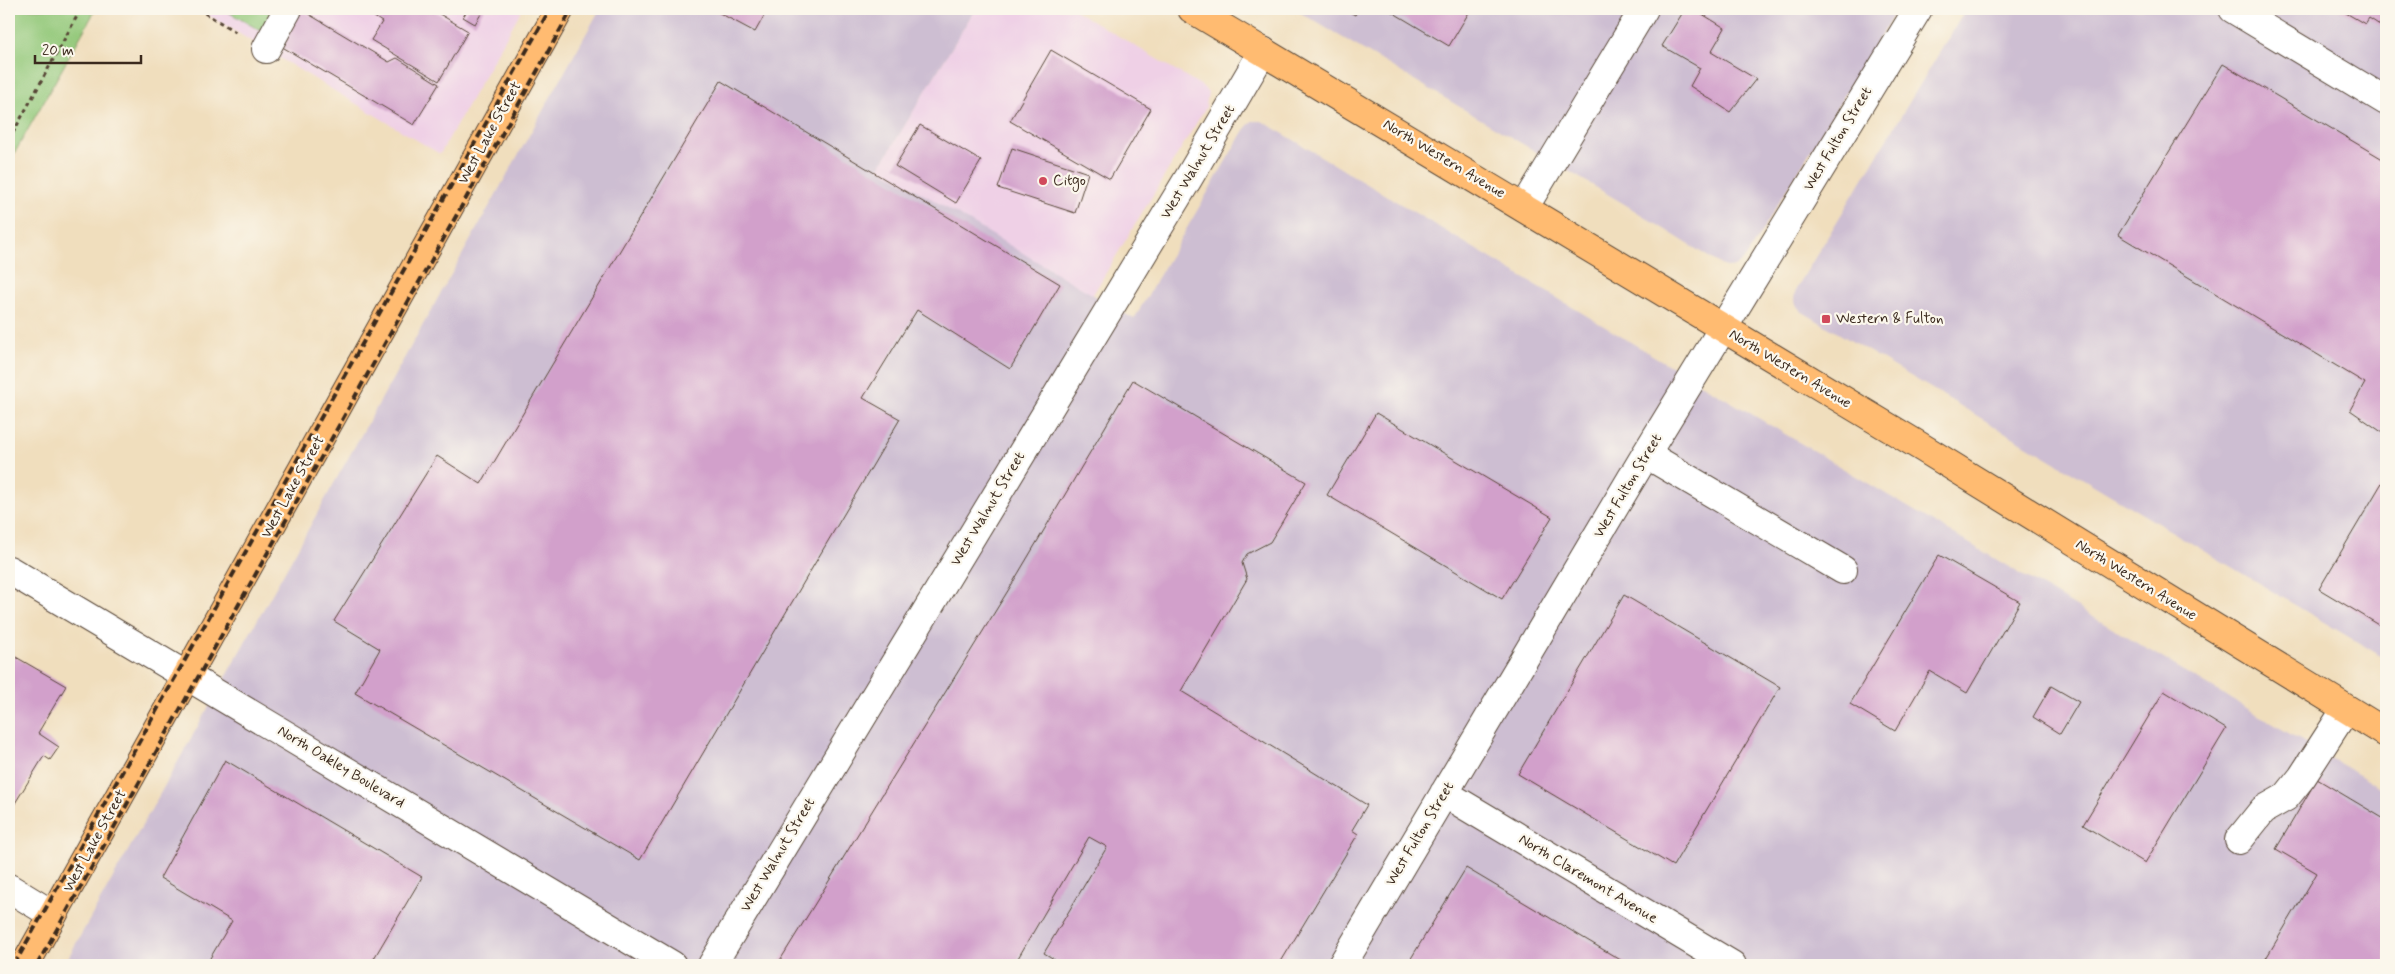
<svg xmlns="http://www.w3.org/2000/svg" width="2395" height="974" viewBox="0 0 2395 974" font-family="Mynerve,sans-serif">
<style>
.built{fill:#efd0e6}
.industrial{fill:#cdbed2}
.green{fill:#94c97b;stroke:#687a4c}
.building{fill:#d2a0cb}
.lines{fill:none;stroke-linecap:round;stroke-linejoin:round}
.minor-casing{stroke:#564536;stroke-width:30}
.major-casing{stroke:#564536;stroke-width:30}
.path{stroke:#564536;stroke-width:3;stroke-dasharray:4 4;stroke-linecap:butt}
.minor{stroke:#fff;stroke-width:28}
.major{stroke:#ffbb71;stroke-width:28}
.rail{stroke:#3b2a1e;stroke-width:4;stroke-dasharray:8 4;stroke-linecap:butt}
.poi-dot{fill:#d1495b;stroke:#fbf7ec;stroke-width:2}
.labels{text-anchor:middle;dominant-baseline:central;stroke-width:4.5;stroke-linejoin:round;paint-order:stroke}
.street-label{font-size:15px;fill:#3b2a1e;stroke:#fbf7ec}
.poi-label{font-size:15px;fill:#3b2a1e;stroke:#fbf7ec;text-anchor:start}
</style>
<rect width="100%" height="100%" fill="#fbf7ec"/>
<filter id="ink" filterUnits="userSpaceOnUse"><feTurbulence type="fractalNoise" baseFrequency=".02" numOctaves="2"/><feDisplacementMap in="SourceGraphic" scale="10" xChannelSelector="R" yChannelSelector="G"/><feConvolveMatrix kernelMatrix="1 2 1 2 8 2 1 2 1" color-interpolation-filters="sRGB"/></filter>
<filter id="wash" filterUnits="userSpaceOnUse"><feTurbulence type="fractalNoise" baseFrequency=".0096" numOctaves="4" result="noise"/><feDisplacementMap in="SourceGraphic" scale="20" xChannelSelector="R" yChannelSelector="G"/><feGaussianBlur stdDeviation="1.12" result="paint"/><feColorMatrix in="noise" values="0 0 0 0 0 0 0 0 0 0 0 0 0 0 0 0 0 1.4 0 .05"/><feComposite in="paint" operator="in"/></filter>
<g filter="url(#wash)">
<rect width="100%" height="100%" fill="#f0debd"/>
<path class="built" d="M 198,9 L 522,9 L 440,154 Z
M 975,9 L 1073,9 L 1202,86 L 1208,92 L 1206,107 L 1092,296 L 879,168 Z"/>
<path class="industrial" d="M 600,9 L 975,9 L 879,168 L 1134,319 L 1244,130 L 1252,121 L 1262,121 L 1642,349 L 2386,791 L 2386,965 L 64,965 Z
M 1294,9 L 1897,9 L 1746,257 L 1736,266 L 1731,268 L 1723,266 L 1626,205 Z
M 1966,9 L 2386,9 L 2386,659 L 1801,311 L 1797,306 L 1794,299 L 1796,289 Z"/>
<path class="green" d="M 9,9 L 96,9 L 9,163 Z
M 223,9 L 274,9 L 261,31 Z"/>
<g id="blocks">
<path class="building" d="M 300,9 L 389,62 L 397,58 L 439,84 L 414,125 L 279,45 Z
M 366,9 L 431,9 L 468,31 L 439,81 L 371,40 L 382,22 L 365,11 Z
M 468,9 L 484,9 L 475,24 L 463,17 Z
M 712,9 L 768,9 L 755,32 Z
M 1344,9 L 1359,9 L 1355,15 Z
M 1387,9 L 1471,9 L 1449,46 Z
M 1685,9 L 1694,9 L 1725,28 L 1711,52 L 1756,79 L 1730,112 L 1690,86 L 1700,68 L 1662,46 Z
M 2339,9 L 2386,9 L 2386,29 L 2369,18 L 2365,24 Z
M 1051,50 L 1151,109 L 1110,179 L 1010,121 Z
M 2223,64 L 2386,161 L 2386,435 L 2350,410 L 2365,383 L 2118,235 Z
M 721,81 L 1060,284 L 1010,369 L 917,310 L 863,398 L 900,419 L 640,860 L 355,693 L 380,649 L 334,621 L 437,456 L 481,484 Z
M 920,125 L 981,161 L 956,203 L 895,166 Z
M 1012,148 L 1088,173 L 1075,213 L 998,188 Z
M 1133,380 L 1306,482 L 1270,542 L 1247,554 L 1242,563 L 1247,579 L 1181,691 L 1367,805 L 1352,830 L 1358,834 L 1279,965 L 1064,965 L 1044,953 L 1107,847 L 1089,837 L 1014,965 L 785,965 L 779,962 L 1009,589 Z
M 1376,413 L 1552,517 L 1502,599 L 1327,495 Z
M 2386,476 L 2386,629 L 2319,589 Z
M 1939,555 L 2020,602 L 1967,693 L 1930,671 L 1895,731 L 1850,704 Z
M 1624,595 L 1780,687 L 1673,866 L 1518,774 Z
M 9,653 L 66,686 L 38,733 L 59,747 L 50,760 L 44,756 L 9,813 Z
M 2051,686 L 2079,702 L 2060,734 L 2033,717 Z
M 2164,691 L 2226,729 L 2145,863 L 2083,825 Z
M 225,760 L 422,877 L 370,965 L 206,965 L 232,921 L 160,878 Z
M 2317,779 L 2386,820 L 2386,965 L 2262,965 L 2317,873 L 2276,849 Z
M 1466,868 L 1629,965 L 1407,965 Z"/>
</g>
</g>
<g filter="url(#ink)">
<use href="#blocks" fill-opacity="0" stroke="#564536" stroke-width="1"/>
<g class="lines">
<defs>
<path id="minor" d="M 2233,9 L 2386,101
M 266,49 L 288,9
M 1524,208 L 1644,9
M 1646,454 L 1843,570
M 9,570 L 672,965
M 1444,793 L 1732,965
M 2239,840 L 2263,810 L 2286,797 L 2302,777 L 2346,709
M 9,888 L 53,915
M 712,965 L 1188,179 L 1263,51
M 1342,965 L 1646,454 L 1918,9"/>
<path id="major" d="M 1192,9 L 1918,445 L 2386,733
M 25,965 L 560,9"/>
</defs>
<use href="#minor" class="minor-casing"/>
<use href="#major" class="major-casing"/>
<path class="path" d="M 198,9 L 239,34
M 9,140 L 81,9"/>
<use href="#minor" class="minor"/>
<use href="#major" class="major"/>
<path class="rail" d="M 14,965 L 550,9
M 37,965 L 572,9"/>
</g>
</g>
<g class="poi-dot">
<circle cx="1043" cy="181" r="5"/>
<rect x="1821" y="314" width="10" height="10" rx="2.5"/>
</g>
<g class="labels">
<g class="street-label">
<text transform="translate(490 133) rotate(-61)">West Lake Street</text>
<text transform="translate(1838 139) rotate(-59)">West Fulton Street</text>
<text transform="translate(1444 159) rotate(31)">North Western Avenue</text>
<text transform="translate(1198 162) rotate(-59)">West Walnut Street</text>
<text transform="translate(1790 369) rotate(31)">North Western Avenue</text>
<text transform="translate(1628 486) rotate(-59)">West Fulton Street</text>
<text transform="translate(293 487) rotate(-61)">West Lake Street</text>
<text transform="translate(988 509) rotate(-59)">West Walnut Street</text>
<text transform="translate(2136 580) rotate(32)">North Western Avenue</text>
<text transform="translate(341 767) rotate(31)">North Oakley Boulevard</text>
<text transform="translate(1420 834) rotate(-59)">West Fulton Street</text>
<text transform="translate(95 841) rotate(-61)">West Lake Street</text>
<text transform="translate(778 855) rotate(-59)">West Walnut Street</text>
<text transform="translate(1588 879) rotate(31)">North Claremont Avenue</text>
</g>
<g class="poi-label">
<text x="1053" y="181">Citgo</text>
<text x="1836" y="319">Western &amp; Fulton</text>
</g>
</g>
<rect width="2395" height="974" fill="none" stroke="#fbf7ec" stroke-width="30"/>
<path d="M35 55v8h106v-8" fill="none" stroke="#3b2a1e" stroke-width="2.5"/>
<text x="42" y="55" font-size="15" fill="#3b2a1e" stroke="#fbf7ec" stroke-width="4" paint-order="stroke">20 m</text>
</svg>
